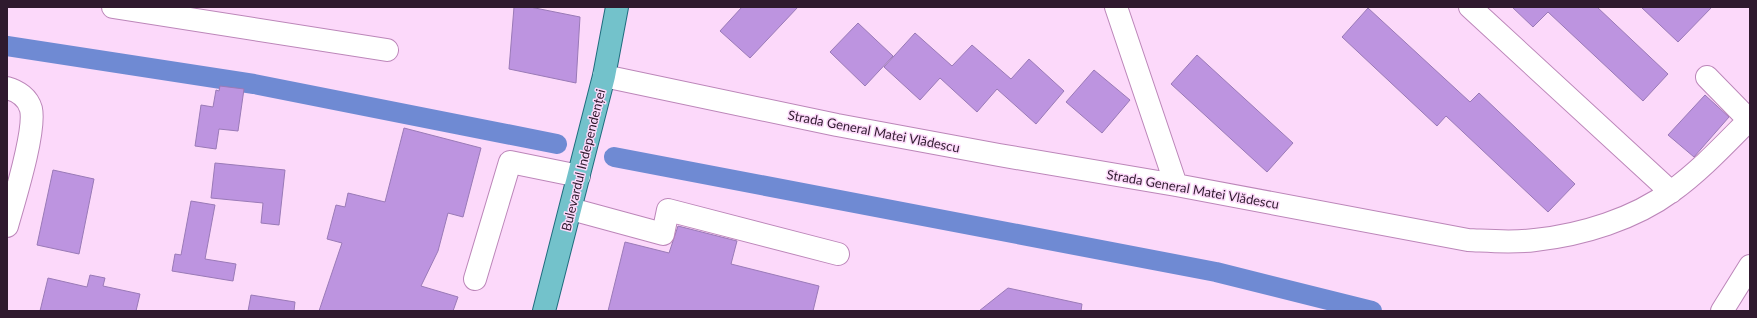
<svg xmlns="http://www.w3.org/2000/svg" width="1757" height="318" viewBox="0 0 1757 318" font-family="Lato,sans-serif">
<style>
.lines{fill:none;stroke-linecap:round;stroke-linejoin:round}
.canal{stroke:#6f8ad3;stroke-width:20}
.building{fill:#bd94e0;stroke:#9a7ab7}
.minor-casing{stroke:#bc86b9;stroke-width:24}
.major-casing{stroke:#1f6d7e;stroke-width:24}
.minor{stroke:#fff;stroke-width:22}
.major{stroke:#73c2cb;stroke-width:22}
.labels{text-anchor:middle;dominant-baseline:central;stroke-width:3;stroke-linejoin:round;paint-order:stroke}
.street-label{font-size:13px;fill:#2f1a2e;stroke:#fcd9fa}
</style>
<rect width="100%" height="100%" fill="#fcd9fa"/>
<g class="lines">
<path class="canal" d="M 7,46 L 254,84 L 557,144
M 614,157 L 1216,272 L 1372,311"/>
</g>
<path class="building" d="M 514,7 L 530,7 L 580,17 L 576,83 L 509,69 Z
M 742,7 L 798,7 L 750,58 L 720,31 Z
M 1512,7 L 1597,7 L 1668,74 L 1643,101 L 1548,12 L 1533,27 Z
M 1641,7 L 1712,7 L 1678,42 Z
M 1368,8 L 1470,102 L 1479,93 L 1575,184 L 1548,212 L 1446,116 L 1437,126 L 1342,37 Z
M 858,23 L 893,56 L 865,86 L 830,52 Z
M 915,33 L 952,66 L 972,45 L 1011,79 L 1029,59 L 1064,91 L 1036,124 L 997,89 L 977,112 L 940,78 L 920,100 L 884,67 Z
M 1197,55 L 1293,143 L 1267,172 L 1171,84 Z
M 1094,70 L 1130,100 L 1102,133 L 1066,102 Z
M 220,86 L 244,89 L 238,131 L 219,129 L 216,149 L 195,146 L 201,105 L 213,107 L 216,90 L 219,91 Z
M 1705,95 L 1729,117 L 1694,157 L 1668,135 Z
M 404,128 L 481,148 L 463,217 L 448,213 L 438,251 L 421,286 L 458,297 L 453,311 L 319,311 L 342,243 L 327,239 L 336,205 L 345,207 L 348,193 L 385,202 Z
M 215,163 L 285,170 L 279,225 L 261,223 L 263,203 L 211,198 Z
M 53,170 L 94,179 L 79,254 L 37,245 Z
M 191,201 L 215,205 L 205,259 L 236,264 L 233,281 L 172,271 L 175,254 L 181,255 Z
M 678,226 L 737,241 L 731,264 L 819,286 L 813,311 L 608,311 L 625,242 L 669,253 Z
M 90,275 L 105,278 L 103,286 L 140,294 L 136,311 L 40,311 L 48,278 L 87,287 Z
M 1008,288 L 1082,304 L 1081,311 L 979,311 Z
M 251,295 L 295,302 L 294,311 L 248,311 Z"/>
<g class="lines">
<defs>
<path id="minor" d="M 113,7 L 387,50
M 1116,7 L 1176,185
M 1470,7 L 1671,192
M 604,76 L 837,125 L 999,155 L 1176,185 L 1468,240 C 1491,241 1513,243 1535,240 C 1582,235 1634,219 1672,191 C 1700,171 1725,144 1750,119
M 1707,77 L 1749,120
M 7,88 C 18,91 28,98 31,109 C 36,131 14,201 7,226
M 571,209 L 663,234 L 668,210 L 838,254
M 475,279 L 510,162 L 579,176
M 1722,311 L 1750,266"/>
<path id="major" d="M 544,311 L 604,76 L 617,7"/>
</defs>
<use href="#minor" class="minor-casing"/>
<use href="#major" class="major-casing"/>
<use href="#minor" class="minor"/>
<use href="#major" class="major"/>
</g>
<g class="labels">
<g class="street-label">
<text transform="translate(874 131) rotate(11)">Strada General Matei Vlădescu</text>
<text transform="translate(583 160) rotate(-76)">Bulevardul Independenței</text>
<text transform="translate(1193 189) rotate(10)">Strada General Matei Vlădescu</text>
</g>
</g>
<rect width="1757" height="318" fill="none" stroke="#2f1a2e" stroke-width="16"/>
</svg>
